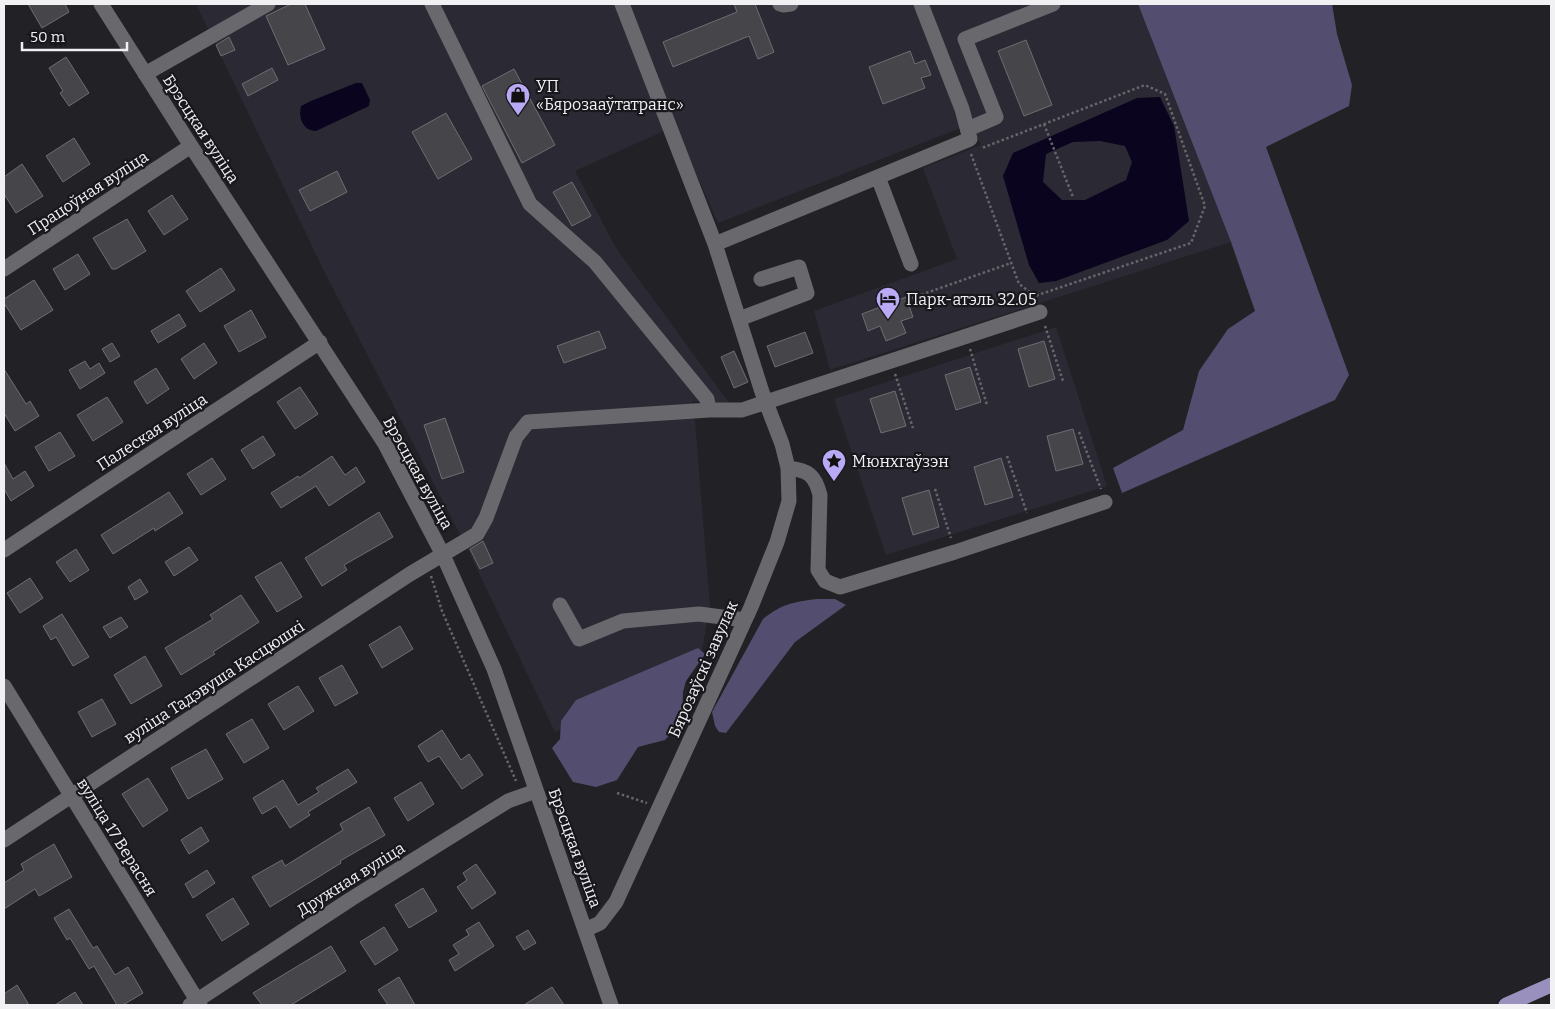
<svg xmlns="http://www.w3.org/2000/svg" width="1555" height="1009" viewBox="0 0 1555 1009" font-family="Bitter,serif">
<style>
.built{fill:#2b2933}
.forest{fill:#534d6f}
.water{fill:#0b041e;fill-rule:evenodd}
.building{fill:#46464a;stroke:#6e6d72}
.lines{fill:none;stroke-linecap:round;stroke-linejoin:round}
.path{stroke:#67666a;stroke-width:2.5;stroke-dasharray:2.5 2.5;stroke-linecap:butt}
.minor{stroke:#69686d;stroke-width:15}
.major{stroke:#9990bd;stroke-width:15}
.labels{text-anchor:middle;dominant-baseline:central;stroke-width:4.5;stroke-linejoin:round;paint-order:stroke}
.poi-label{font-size:16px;fill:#f1f0f3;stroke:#18181c;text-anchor:start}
.street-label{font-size:16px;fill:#f1f0f3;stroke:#18181c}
</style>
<rect width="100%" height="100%" fill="#222125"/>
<path class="built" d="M 196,4 L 1138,4 L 1231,242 L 830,370 L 814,311 L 957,259 L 923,168 L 981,145 L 971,124 L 718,223 L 675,126 L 575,171 L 616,248 L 729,403 L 692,401 L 695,421 L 710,606 L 700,661 L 617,704 L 555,732 L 464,542 L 322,267 Z
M 1056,327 L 1107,486 L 886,555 L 834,399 Z"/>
<path class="forest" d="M 1138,4 L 1332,4 L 1337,34 L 1352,85 L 1349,106 L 1266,147 L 1349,375 L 1335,400 L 1122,493 L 1113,468 L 1183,430 L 1199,371 L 1228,329 L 1255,311 L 1231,242 Z
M 817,599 L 835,599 L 846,605 L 795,642 L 726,733 L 719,732 L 715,726 L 712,712 L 763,619 C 782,604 793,602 817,599 Z
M 698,648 L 705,654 L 686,681 L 683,692 L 682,721 L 665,740 L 638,747 L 617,780 L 596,787 L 573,782 L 552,748 L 560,739 L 561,721 L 576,700 Z"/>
<path class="water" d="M 356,83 L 362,83 L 370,100 L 369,106 L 316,131 C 303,131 298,118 301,106 L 311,101 Z
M 1160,97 L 1174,126 L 1189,221 L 1167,240 L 1056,281 L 1039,283 L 1029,265 L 1003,176 L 1013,153 L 1137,98 ZM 1100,141 L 1125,146 L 1132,162 L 1126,180 L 1085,200 L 1062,200 L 1043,182 L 1046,154 L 1073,142 Z"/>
<path class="building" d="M 28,4 L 65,4 L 69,12 L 42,28 Z
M 291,4 L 305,4 L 325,49 L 288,65 L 266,16 Z
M 734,4 L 755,4 L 774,52 L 758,59 L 749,36 L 673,67 L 663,42 L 737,12 Z
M 229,37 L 235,50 L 221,56 L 216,45 Z
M 1026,40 L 1052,105 L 1024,116 L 998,51 Z
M 910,51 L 915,64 L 925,60 L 931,75 L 921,78 L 925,88 L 883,104 L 869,67 Z
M 66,57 L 89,93 L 69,106 L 60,93 L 63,91 L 49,68 Z
M 272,68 L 278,80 L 248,96 L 242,84 Z
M 514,69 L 555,145 L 522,163 L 482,86 Z
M 446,113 L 472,159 L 438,179 L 412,132 Z
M 74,138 L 90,164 L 63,182 L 46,156 Z
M 22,164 L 43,196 L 16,213 L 4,194 L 4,177 Z
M 337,171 L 347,192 L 310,211 L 299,190 Z
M 572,182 L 591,216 L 572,226 L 553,192 Z
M 172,195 L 188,219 L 164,235 L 148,211 Z
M 127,219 L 146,251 L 116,269 L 112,269 L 93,238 Z
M 78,254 L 90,274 L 65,290 L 53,269 Z
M 221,268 L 235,290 L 200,312 L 186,291 Z
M 34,280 L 53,310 L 21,330 L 4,303 L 4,299 Z
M 906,297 L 913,317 L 901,321 L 906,333 L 886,341 L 880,326 L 868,331 L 862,314 Z
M 251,310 L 266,337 L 239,352 L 224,326 Z
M 179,314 L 186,326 L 158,343 L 151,331 Z
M 599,331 L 606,348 L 564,363 L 557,346 Z
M 805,332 L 813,353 L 775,367 L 767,346 Z
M 1044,341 L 1055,379 L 1029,387 L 1018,349 Z
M 112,343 L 120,356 L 110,362 L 102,349 Z
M 204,343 L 217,363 L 194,379 L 181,359 Z
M 734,351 L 748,382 L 734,388 L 721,357 Z
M 85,361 L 90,369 L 99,363 L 105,373 L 80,389 L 69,370 Z
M 970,367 L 981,402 L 956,410 L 945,375 Z
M 156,368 L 169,389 L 147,404 L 134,382 Z
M 4,369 L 26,404 L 30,401 L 39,416 L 15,431 L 4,413 Z
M 300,387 L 318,414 L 295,429 L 277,402 Z
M 895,391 L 906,426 L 881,433 L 870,399 Z
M 107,397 L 123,422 L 93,441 L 77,415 Z
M 445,418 L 464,472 L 442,479 L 424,425 Z
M 1073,429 L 1083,464 L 1056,471 L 1047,436 Z
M 60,432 L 75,456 L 49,471 L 35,447 Z
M 263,436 L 275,455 L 253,469 L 241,450 Z
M 332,456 L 345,475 L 356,467 L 365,482 L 329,506 L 316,486 L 281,508 L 271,493 L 298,476 L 299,478 Z
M 212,458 L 226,479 L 201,495 L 187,474 Z
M 1001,458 L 1013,497 L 985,505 L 974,467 Z
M 4,463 L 13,479 L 25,471 L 34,486 L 11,501 L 4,489 Z
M 929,490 L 939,527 L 913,535 L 902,498 Z
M 169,492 L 183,513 L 155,531 L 154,528 L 113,554 L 101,535 Z
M 379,512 L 393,537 L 344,565 L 347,570 L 322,586 L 305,558 Z
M 483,541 L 493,563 L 480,569 L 470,549 Z
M 189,547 L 198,560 L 174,576 L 165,562 Z
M 76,549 L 89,570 L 70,582 L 56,562 Z
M 281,562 L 302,597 L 277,612 L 255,577 Z
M 30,578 L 43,598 L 20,613 L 7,593 Z
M 140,579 L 148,592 L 135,600 L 128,587 Z
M 241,595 L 259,622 L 213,652 L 215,654 L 181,675 L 165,648 L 213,619 L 210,615 Z
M 62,614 L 89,657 L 73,666 L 56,637 L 51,640 L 43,626 Z
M 121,617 L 128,627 L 110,638 L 103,627 Z
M 400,626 L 413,649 L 382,668 L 369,645 Z
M 145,656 L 162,686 L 131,704 L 114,675 Z
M 342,665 L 358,693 L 335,706 L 319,678 Z
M 298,686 L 314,711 L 284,730 L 268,704 Z
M 102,699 L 116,724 L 92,737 L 78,712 Z
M 252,719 L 269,748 L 244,763 L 226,734 Z
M 442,730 L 461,760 L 469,754 L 483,775 L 462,789 L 439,756 L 428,762 L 418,746 Z
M 206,749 L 223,779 L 188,799 L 171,768 Z
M 348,769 L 357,782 L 308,812 L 310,815 L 290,828 L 276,806 L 262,814 L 253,798 L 283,780 L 298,805 L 319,792 L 316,788 Z
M 148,778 L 168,810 L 143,827 L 122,794 Z
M 421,782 L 434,804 L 408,821 L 394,798 Z
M 369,807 L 385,835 L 340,861 L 341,863 L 270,907 L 252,877 L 282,860 L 285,866 L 343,830 L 340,824 Z
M 201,827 L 209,841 L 189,854 L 181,840 Z
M 54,844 L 72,877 L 39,896 L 35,889 L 4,909 L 4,883 L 24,870 L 21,864 Z
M 476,864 L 496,893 L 472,909 L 457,887 L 467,880 L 463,873 Z
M 207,870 L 215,883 L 193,898 L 185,884 Z
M 423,888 L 437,911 L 409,928 L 395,905 Z
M 233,898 L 249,924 L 222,941 L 206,915 Z
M 69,909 L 93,948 L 97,946 L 115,975 L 128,967 L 143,993 L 123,1005 L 117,1005 L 94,966 L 89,969 L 70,938 L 67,940 L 54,918 Z
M 479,922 L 494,946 L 455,971 L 449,960 L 459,954 L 453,945 L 469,935 L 466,930 Z
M 384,927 L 398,950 L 375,965 L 360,942 Z
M 528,930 L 536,943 L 524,950 L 516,937 Z
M 331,946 L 346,971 L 291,1005 L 262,1005 L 253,993 Z
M 399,977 L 415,1005 L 388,1005 L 378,990 Z
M 17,985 L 29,1005 L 4,1005 L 4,994 Z
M 552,987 L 564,1005 L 524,1005 Z
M 75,992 L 83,1005 L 55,1005 Z"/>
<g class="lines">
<path class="path" d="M 1044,124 L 1073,197
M 971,154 L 1019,284 L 1035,296 L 1191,243 L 1205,206 L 1165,94 L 1145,85 L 982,148
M 912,298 L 1011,263
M 1045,326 L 1063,381
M 970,349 L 987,405
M 895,374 L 913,428
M 1079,432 L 1101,489
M 1007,456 L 1027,513
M 935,489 L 951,538
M 431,576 L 442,611 L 516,781
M 617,793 L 647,803"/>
<path class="minor" d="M 101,4 L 191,146 L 385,444 L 443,555 L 494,669 L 611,1005
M 432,4 L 530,204 L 595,262 L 707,399 L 709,410 L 742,410 L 1040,312
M 780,4 L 783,5 L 791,4
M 145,74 L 268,4
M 968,129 L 996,117 L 965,39 L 1053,4
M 878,177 L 911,264
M 715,244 L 970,139 L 962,109 L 921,4
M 4,269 L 191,146
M 739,319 L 807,293 L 799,267 L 761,279
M 788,468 C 808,470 815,475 820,495 L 818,570 L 825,581 L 840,587 L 955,552 L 1105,502
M 4,550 L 320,342
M 560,605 L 579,639 L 623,621 L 699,614 L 745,620
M 4,686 L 200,1005
M 4,840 L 410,574 L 477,534 L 486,518 L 516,437 L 528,422 L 709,410
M 585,930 L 600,923 L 616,902 L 751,607 L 777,542 L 789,501 L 788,468 L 782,444 L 762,392 L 715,244 L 622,4
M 190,1005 L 351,899 L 508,801 L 536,791"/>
<path class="major" d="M 1506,1005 L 1551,985"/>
</g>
<defs>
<symbol id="shop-pin" viewBox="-11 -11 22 30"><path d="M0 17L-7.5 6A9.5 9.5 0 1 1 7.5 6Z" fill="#baaaf6" stroke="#18181c"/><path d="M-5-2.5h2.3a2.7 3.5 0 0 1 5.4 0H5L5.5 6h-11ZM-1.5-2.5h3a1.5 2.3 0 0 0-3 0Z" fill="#111"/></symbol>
<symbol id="hotel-pin" viewBox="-11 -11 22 30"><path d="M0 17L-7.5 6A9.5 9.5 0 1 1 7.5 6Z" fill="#baaaf6" stroke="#18181c"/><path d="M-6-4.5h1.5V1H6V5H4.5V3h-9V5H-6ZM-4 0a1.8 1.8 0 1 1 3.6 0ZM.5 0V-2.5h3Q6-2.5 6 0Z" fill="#111"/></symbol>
<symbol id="sight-pin" viewBox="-11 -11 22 30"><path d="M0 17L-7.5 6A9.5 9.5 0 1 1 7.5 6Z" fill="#baaaf6" stroke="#18181c"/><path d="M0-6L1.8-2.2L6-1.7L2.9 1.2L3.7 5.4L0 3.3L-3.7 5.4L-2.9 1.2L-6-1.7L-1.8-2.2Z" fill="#111"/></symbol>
</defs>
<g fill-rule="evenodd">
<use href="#shop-pin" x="504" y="81" width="28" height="38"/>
<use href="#hotel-pin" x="874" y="285" width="28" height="38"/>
<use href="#sight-pin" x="820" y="447" width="28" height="38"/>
</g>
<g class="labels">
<g class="poi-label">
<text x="536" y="86">УП<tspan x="536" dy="18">«Бярозааўтатранс»</tspan></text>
<text x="906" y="299">Парк-атэль 32.05</text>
<text x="852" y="461">Мюнхгаўзэн</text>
</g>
<g class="street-label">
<text transform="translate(201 129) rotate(57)">Брэсцкая вуліца</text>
<text transform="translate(88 193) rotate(-33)">Працоўная вуліца</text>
<text transform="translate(152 432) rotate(-33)">Палеская вуліца</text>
<text transform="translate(418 473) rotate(61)">Брэсцкая вуліца</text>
<text transform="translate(703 669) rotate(-66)">Бярозаўскі завулак</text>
<text transform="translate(214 682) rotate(-33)">вуліца Тадэвуша Касцюшкі</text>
<text transform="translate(117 837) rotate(58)">вуліца 17 Верасня</text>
<text transform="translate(575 848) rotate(70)">Брэсцкая вуліца</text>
<text transform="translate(351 879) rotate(-32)">Дружная вуліца</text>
</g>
</g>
<rect width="1555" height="1009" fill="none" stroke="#f1f0f3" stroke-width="10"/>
<path d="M22 42v8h105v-8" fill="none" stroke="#f1f0f3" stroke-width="2.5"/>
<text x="30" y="42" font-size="15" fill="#f1f0f3" stroke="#18181c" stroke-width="4" paint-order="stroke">50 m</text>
</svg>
